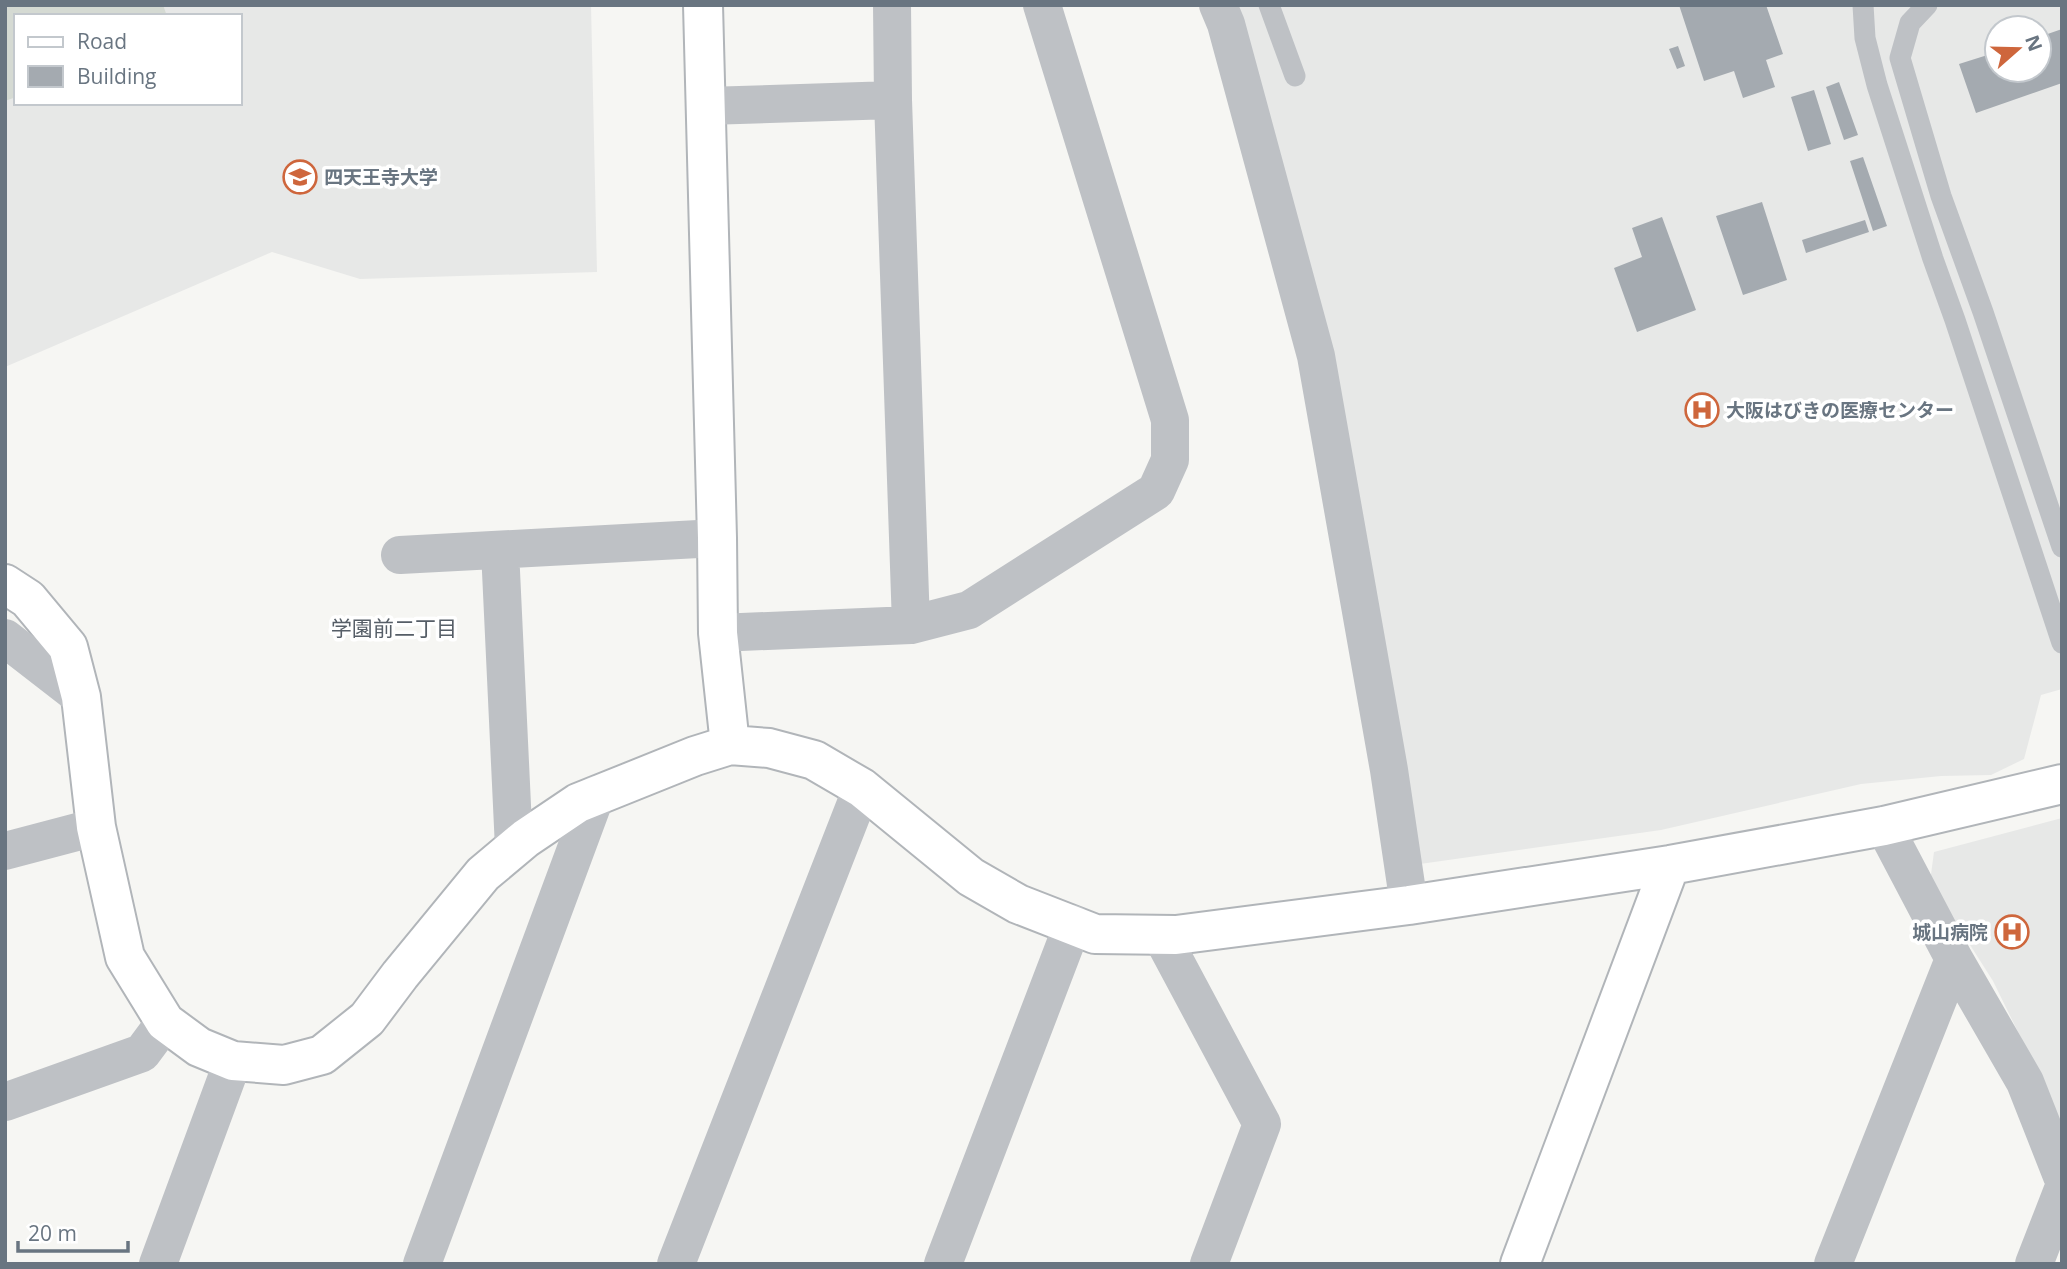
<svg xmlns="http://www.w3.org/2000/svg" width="2067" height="1269" viewBox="0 0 2067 1269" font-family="'Open Sans','Noto Sans JP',sans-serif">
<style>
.built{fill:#e7e8e7;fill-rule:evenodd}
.green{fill:#d5dad3}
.building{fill:#a4aab0}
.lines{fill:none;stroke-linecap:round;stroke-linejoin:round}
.secondary-casing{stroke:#b1b5b9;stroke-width:42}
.lane{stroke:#bec1c5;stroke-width:21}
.street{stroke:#bec1c5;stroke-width:38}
.secondary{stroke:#fff;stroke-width:38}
.labels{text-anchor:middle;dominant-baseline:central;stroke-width:7;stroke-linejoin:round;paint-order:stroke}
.poi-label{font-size:19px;font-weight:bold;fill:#697581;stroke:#fff;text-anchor:start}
.neighbourhood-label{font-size:21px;fill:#565e67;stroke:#fff}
</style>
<rect width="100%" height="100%" fill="#f6f6f3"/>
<path class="built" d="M 5,5 L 591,5 L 597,272 L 360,279 L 272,252 L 5,367 ZM 16,16 L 240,16 L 240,103 L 16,103 Z
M 1232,5 L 2062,5 L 2062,689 L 2041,695 L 2024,759 L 1991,775 L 1941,776 L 1861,784 L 1661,830 L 1420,864 ZM 1997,28 L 2039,28 L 2039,70 L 1997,70 Z
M 2062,818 L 2062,1131 L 2048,1093 L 1993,981 L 1930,882 L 1934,852 Z"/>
<path class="green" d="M 5,5 L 163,5 L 167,16 L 16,16 L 16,97 L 5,101 Z"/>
<path class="building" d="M 1679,5 L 1766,5 L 1783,54 L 1766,60 L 1775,87 L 1743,98 L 1734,71 L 1704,81 Z
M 2062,29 L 2062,83 L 1976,113 L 1959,64 L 1997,52 L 1997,70 L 2039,70 L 2039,37 Z
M 1678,46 L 1685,66 L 1677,69 L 1669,49 Z
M 1839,82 L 1858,135 L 1844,140 L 1826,87 Z
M 1814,90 L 1831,144 L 1808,151 L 1791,97 Z
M 1863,157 L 1887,226 L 1873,231 L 1850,161 Z
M 1762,202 L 1787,280 L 1743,295 L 1716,216 Z
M 1662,217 L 1696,310 L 1637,332 L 1614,268 L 1642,257 L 1632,228 Z
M 1865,220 L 1869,232 L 1806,253 L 1802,240 Z"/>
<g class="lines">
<defs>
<path id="secondary" d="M 703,5 L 717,538 L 718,633 L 730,745
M 5,584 L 28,599 L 68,647 L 81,697 L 96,827 L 125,957 L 165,1022 L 199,1047 L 233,1061 L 284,1065 L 322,1055 L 367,1019 L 400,975 L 483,874 L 526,838 L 578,803 L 695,756 L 730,745 L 769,748 L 814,760 L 862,788 L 971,877 L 1018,904 L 1095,934 L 1176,935 L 1409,905 L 1670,865 L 1884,826 L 2062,784
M 1520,1264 L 1670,865"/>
</defs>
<use href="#secondary" class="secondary-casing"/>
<path class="lane" d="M 1269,5 L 1295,76
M 1863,5 L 1865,38 L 1877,85 L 1933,259 L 1955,320 L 2062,643
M 1927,5 L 1910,23 L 1900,58 L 1941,196 L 1983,312 L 2062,547"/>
<path class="street" d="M 892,5 L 893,100 L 911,625
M 1218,5 L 1226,24 L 1316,356 L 1389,770 L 1409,905
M 706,106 L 893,100
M 500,550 L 514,848
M 400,555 L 717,538
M 718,633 L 911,625 L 969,610 L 1156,491 L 1170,460 L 1170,420 L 1042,5
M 5,638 L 81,697
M 1884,826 L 1954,959 L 2025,1082 L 2062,1176
M 5,851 L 96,827
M 1161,935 L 1262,1124 L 1209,1264
M 5,1102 L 142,1053 L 165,1022
M 158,1264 L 233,1061
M 422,1264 L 596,795
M 676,1264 L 862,788
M 943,1264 L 1073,924
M 1833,1264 L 1954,959
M 2034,1264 L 2062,1192"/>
<use href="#secondary" class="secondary"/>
</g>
<defs>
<symbol id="university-ring" viewBox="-11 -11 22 22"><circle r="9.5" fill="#fff" stroke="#ce663c" stroke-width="1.5"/><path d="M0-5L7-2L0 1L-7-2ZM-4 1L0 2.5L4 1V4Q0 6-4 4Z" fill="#ce663c"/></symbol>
<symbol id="hospital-ring" viewBox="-11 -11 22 22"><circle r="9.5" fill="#fff" stroke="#ce663c" stroke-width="1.5"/><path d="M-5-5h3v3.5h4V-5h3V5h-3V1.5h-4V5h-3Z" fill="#ce663c"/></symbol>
</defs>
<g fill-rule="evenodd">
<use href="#university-ring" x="281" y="158" width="38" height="38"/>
<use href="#hospital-ring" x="1683" y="391" width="38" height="38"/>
<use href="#hospital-ring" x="1993" y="913" width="38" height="38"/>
</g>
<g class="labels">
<g class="poi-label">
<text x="324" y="177">四天王寺大学</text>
<text x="1726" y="410">大阪はびきの医療センター</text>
<text x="1988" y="932" text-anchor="end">城山病院</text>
</g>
<g class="neighbourhood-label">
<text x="394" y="628">学園前二丁目</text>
</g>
</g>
<rect width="2067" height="1269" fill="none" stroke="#697581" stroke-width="14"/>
<rect x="14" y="14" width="228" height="91" fill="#ffffff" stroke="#c3c8cd" stroke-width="2"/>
<rect x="28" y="37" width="35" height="10" fill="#ffffff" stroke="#c3c8cd" stroke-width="2"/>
<text x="77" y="49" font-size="21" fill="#697581">Road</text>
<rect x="28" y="66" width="35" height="21" fill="#a4aab0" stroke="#c3c8cd" stroke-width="2"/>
<text x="77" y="84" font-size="21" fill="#697581">Building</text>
<g transform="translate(2018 49) rotate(70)"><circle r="33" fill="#ffffff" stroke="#c3c8cd" stroke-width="2"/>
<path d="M0-5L12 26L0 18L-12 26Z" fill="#ce663c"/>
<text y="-10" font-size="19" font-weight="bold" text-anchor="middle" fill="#697581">N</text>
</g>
<path d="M18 1241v10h110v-10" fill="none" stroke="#697581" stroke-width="3.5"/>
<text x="28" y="1241" font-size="21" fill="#697581" stroke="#ffffff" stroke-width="5" paint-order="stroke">20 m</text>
</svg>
